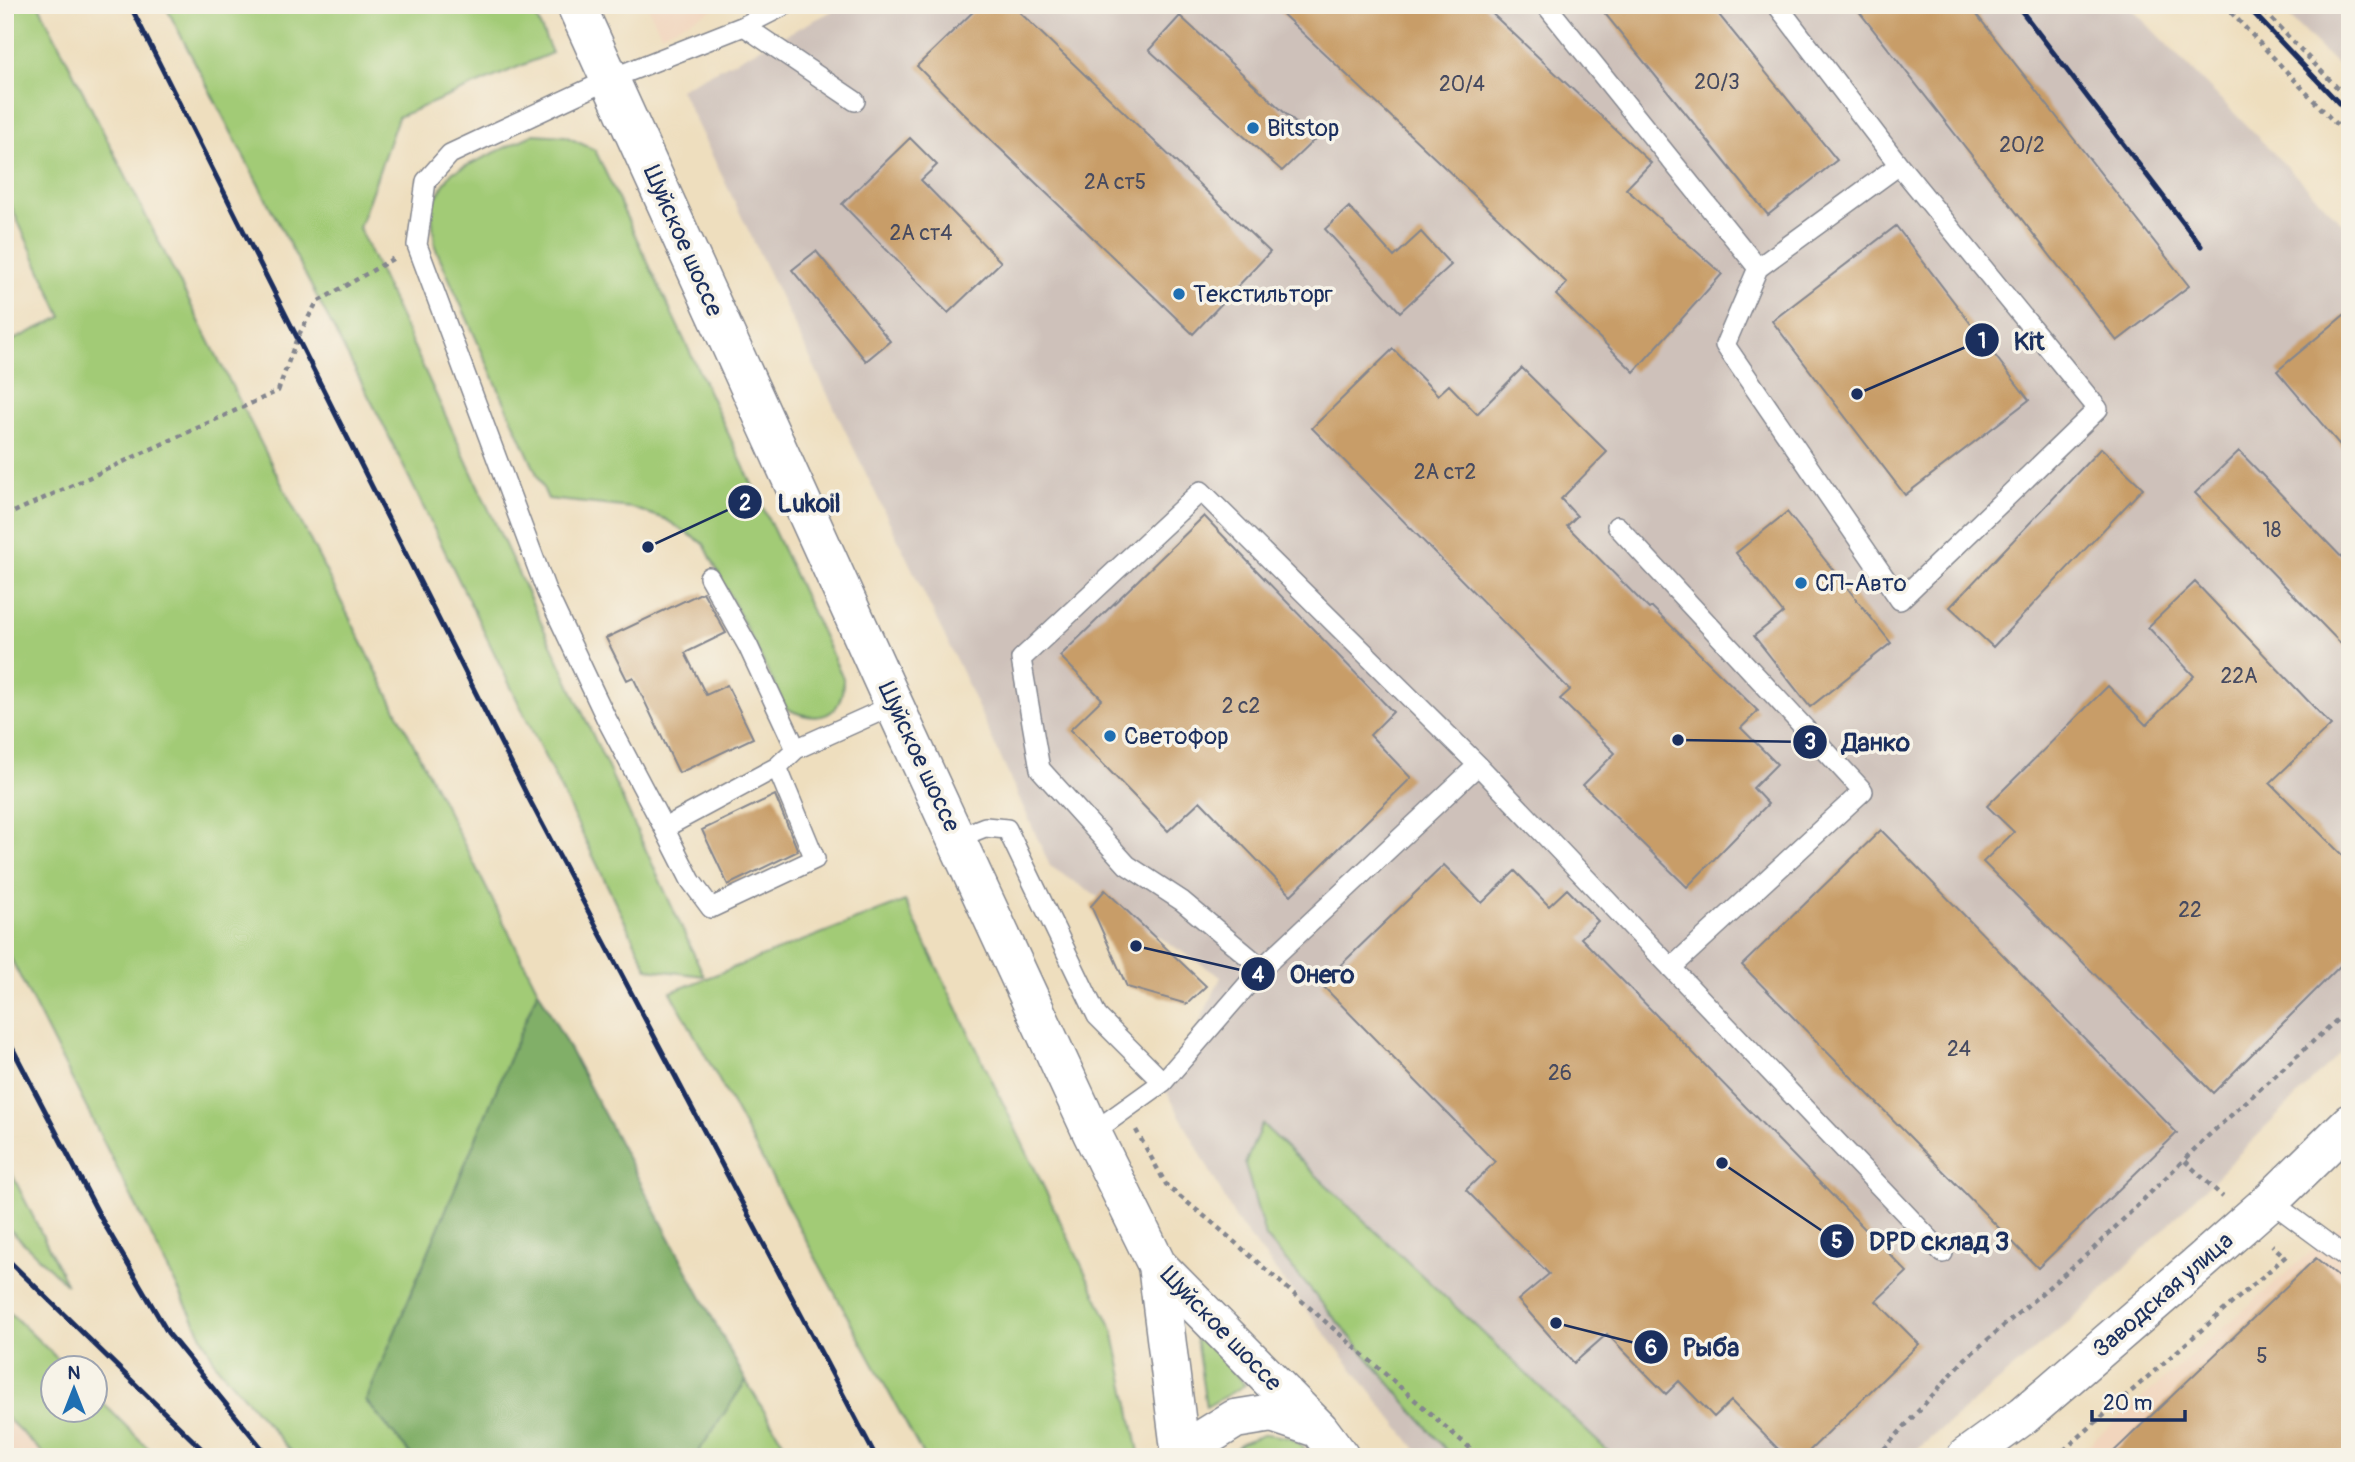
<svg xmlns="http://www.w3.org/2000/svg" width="2355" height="1462" viewBox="0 0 2355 1462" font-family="Pangolin,sans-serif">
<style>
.built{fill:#f1d5bd}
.industrial{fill:#cec1ba}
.green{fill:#a2cb76;stroke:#5e7d6a;stroke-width:2}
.forest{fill:#81af67;stroke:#4e6f62;stroke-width:2}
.building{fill:#c89d68}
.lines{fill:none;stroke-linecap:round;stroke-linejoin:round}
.service-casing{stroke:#84868e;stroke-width:22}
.secondary-casing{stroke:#84868e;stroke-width:41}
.primary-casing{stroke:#84868e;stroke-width:41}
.path{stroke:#84868e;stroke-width:4.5;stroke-dasharray:5 5;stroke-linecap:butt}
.service{stroke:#fff;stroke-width:19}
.secondary{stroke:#fff;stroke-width:38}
.primary{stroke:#fff;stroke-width:38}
.rail{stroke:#1b2f5e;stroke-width:5}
.poi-dot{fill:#1f6fb2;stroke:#f7f3e8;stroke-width:2.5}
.labels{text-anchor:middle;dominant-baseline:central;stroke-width:7;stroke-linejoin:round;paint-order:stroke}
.number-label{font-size:21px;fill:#464a60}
.poi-label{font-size:24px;fill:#1b2f5e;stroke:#f7f3e8;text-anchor:start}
.street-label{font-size:24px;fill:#1b2f5e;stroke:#f7f3e8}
.leader{fill:none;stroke:#1b2f5e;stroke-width:2.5}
.callout-dot{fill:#1b2f5e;stroke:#f7f3e8;stroke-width:2.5}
.mark-label{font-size:21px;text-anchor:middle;font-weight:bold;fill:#fff}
.callout-label{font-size:26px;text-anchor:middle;font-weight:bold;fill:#1b2f5e;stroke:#f7f3e8;stroke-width:7;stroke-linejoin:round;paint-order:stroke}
</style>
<rect width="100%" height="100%" fill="#f7f3e8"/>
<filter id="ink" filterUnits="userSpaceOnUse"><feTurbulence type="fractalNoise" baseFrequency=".0143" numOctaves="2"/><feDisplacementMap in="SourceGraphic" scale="14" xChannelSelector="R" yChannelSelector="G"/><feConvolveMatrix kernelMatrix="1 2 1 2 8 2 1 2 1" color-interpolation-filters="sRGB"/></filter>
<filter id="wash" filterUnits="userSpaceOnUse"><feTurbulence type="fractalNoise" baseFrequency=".00686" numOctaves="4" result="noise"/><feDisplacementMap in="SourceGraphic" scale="28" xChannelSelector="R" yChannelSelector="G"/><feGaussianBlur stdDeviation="1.57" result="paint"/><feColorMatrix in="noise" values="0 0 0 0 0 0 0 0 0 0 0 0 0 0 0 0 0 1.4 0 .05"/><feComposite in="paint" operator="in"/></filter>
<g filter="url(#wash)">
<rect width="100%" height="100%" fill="#eedebe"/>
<path class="built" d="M 647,5 L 722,5 L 661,34 Z
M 2350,1218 L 2350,1457 L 2074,1457 Z
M 5,1416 L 47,1457 L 5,1457 Z"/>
<path class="industrial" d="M 844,5 L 2128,5 L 2350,231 L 2350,1043 L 2084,1309 L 1908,1457 L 1422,1457 L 1237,1221 L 1167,1092 L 1221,977 L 1050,866 L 960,668 L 680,89 Z
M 2277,5 L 2350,5 L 2350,78 Z"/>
<path class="green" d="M 5,5 L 39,5 L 538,990 L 366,1401 L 413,1457 L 296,1457 L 217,1366 L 5,947 L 5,344 L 62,317 L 5,193 Z
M 165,5 L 531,5 L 552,53 L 398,117 L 359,228 L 704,976 L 648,969 L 381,420 Z
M 534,134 L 565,136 L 595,150 L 843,678 C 844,718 818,725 786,708 L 704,544 L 665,519 L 632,508 L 548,499 L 435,247 L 431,205 L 451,173 Z
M 905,901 L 1113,1330 L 1140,1457 L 924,1457 L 671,992 Z
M 1262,1124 L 1614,1457 L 1452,1457 L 1265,1236 L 1245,1164 Z
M 5,1160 L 67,1285 L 5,1225 Z
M 5,1308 L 66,1367 L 52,1368 L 52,1410 L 94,1410 L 95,1395 L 157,1457 L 47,1457 L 5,1416 Z
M 1194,1325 L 1245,1385 L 1206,1407 Z
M 746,1381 L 792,1457 L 695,1457 Z
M 1266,1434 L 1291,1438 L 1314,1457 L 1228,1457 L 1241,1443 Z"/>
<path class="forest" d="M 538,990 L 746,1381 L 695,1457 L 413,1457 L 366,1401 Z"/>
<g id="blocks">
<path class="building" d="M 980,5 L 1012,5 L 1270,252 L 1193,334 L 962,112 L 917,66 Z
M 1273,5 L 1483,5 L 1651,163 L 1626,189 L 1722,274 L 1634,372 L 1556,295 L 1567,283 Z
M 1598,5 L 1711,5 L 1837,160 L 1768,215 Z
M 1854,5 L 1969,5 L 2189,286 L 2117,341 Z
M 1180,16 L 1314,140 L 1282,171 L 1149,50 Z
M 910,138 L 937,165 L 921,180 L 1001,262 L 948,313 L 842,204 Z
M 1349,207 L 1394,257 L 1421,232 L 1451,265 L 1400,312 L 1325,229 Z
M 1896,226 L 2029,400 L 1905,495 L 1772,321 Z
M 816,251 L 890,341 L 866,361 L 792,270 Z
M 2350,310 L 2350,457 L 2277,371 Z
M 1393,349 L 1438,395 L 1449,385 L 1477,414 L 1522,368 L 1607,452 L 1561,499 L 1577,516 L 1567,526 L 1649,609 L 1652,607 L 1758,711 L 1741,728 L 1777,764 L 1753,788 L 1768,804 L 1687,887 L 1583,785 L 1615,753 L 1560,699 L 1570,690 L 1312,428 Z
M 2101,448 L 2143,488 L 1993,647 L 1950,607 Z
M 2239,451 L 2350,566 L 2350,653 L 2195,493 Z
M 1787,512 L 1891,643 L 1810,707 L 1754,636 L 1783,613 L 1736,553 Z
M 1204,516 L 1393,712 L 1370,735 L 1411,778 L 1291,895 L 1200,801 L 1168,831 L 1070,730 L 1102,699 L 1060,656 Z
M 2195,582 L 2331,725 L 2270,783 L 2350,863 L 2350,956 L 2213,1093 L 1983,862 L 2014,832 L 1987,806 L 2108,686 L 2146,725 L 2194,676 L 2148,627 Z
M 703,592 L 726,633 L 685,653 L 706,695 L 727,685 L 753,738 L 679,773 L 633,677 L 627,680 L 606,638 Z
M 775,795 L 798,851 L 728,885 L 702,830 Z
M 1881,830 L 2177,1133 L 2038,1268 L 1742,965 Z
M 1444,865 L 1482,903 L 1515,871 L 1549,906 L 1567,889 L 1598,921 L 1581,938 L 1907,1272 L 1876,1301 L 1919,1344 L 1803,1457 L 1786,1457 L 1731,1401 L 1714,1417 L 1679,1381 L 1666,1394 L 1607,1334 L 1574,1363 L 1518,1300 L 1549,1274 L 1466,1190 L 1495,1162 L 1321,984 Z
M 1105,890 L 1206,986 L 1187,1004 L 1127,987 L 1091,906 Z
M 2316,1258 L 2350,1287 L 2350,1457 L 2108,1457 Z"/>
</g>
</g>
<g filter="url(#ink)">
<use href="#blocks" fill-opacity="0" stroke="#84868e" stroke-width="2"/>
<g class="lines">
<defs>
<path id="service" d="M 785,5 L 744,26 L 610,79 L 450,154 L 426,181 L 417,245 L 547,593 L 606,718 L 664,828 L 777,767 L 796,749
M 1546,5 L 1758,268 L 1899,165
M 744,26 L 855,101
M 1758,268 L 1725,345 L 1900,600 L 2098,409 L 1899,165 L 1777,5
M 1617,526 L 1863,791 L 1671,968
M 709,577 L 748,646 L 796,749 L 894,705
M 664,828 L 691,881 L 711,908 L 815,859 L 777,767
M 957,838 L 985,827 L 1007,829 L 1097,1016 L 1163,1082
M 1262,968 L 1182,901 L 1127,865 L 1040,769 L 1021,659 L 1201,491 L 1478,765
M 1092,1133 L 1163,1082 L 1262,968 L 1478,765 L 1943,1253
M 2270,1201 L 2350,1260"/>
<path id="secondary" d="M 1966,1457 L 2024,1415 L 2202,1261 L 2270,1201 L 2350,1123"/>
<path id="primary" d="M 576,5 L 894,705 L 1092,1133 L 1157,1265 L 1319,1429 L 1340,1457
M 1157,1265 L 1181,1457
M 1192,1457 L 1206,1437 L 1235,1419 L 1272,1413 L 1314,1427"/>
</defs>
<use href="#service" class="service-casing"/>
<use href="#secondary" class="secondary-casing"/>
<use href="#primary" class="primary-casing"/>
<path class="path" d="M 2224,5 L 2350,139
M 2258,5 L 2350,101
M 5,516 L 278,391 L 297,338 L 317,302 L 396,257
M 1136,1130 L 1167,1186 L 1214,1224 L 1480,1457
M 2185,1161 L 2223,1197
M 1877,1457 L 1965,1359 L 2091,1251 L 2208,1136 L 2350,1008
M 2056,1457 L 2285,1257 L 2272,1245"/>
<use href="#service" class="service"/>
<use href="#secondary" class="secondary"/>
<use href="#primary" class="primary"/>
<path class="rail" d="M 130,5 L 528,797 L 876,1457
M 2017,5 L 2201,246
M 2246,5 L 2350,115
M 5,1034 L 102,1220 L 168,1333 L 269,1457
M 5,1257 L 210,1457"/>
</g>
</g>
<g class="poi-dot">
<circle cx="1253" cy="128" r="7"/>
<circle cx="1179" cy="294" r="7"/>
<circle cx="1801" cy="583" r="7"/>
<circle cx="1110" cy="736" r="7"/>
</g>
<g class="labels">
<g class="number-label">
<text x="1717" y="82">20/3</text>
<text x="1462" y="84">20/4</text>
<text x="2022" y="145">20/2</text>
<text x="1115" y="182">2А ст5</text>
<text x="921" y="233">2А ст4</text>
<text x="1445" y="472">2А ст2</text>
<text x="2272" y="530">18</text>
<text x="2239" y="676">22А</text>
<text x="1241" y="706">2 с2</text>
<text x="2190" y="910">22</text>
<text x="1959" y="1049">24</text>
<text x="1560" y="1073">26</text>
<text x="2262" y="1356">5</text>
</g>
<g class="poi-label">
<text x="1267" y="128">Bitstop</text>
<text x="1193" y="294">Текстильторг</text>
<text x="1815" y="583">СП-Авто</text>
<text x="1124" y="736">Светофор</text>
</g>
<g class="street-label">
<text transform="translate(683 241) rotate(66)">Шуйское шоссе</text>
<text transform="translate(919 757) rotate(65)">Шуйское шоссе</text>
<text transform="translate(2163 1295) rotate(-41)">Заводская улица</text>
<text transform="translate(1221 1329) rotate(46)">Шуйское шоссе</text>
</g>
</g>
<path class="leader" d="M1857 394L1982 340M648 547L745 502M1678 740L1810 742M1136 946L1258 974M1722 1163L1837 1241M1556 1323L1651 1347"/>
<g class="callout-dot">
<circle cx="1857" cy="394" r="7"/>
<circle cx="648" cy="547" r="7"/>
<circle cx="1678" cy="740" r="7"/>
<circle cx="1136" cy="946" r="7"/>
<circle cx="1722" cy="1163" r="7"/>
<circle cx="1556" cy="1323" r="7"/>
<circle cx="1982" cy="340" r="18"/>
<circle cx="745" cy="502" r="18"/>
<circle cx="1810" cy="742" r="18"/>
<circle cx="1258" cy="974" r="18"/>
<circle cx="1837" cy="1241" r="18"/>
<circle cx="1651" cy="1347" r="18"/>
</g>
<g class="mark-label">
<text x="1982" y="348">1</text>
<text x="745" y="510">2</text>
<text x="1810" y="749">3</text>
<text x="1258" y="982">4</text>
<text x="1837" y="1248">5</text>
<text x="1651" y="1355">6</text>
</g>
<g class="callout-label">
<text x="2029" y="350">Kit</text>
<text x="809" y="512">Lukoil</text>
<text x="1876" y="751">Данко</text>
<text x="1322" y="983">Онего</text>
<text x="1939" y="1250">DPD склад 3</text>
<text x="1711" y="1356">Рыба</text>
</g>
<rect width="2355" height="1462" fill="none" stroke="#f7f3e8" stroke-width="28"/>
<g transform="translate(74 1389)"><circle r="33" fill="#f7f3e8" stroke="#9fa5b1" stroke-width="2"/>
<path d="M0-5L12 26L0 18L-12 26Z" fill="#1f6fb2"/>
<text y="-10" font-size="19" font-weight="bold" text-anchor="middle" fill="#1b2f5e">N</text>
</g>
<path d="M2092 1410v10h93v-10" fill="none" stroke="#1b2f5e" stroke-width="3.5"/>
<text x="2103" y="1410" font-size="21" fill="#1b2f5e" stroke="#f7f3e8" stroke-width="5" paint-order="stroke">20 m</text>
</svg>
